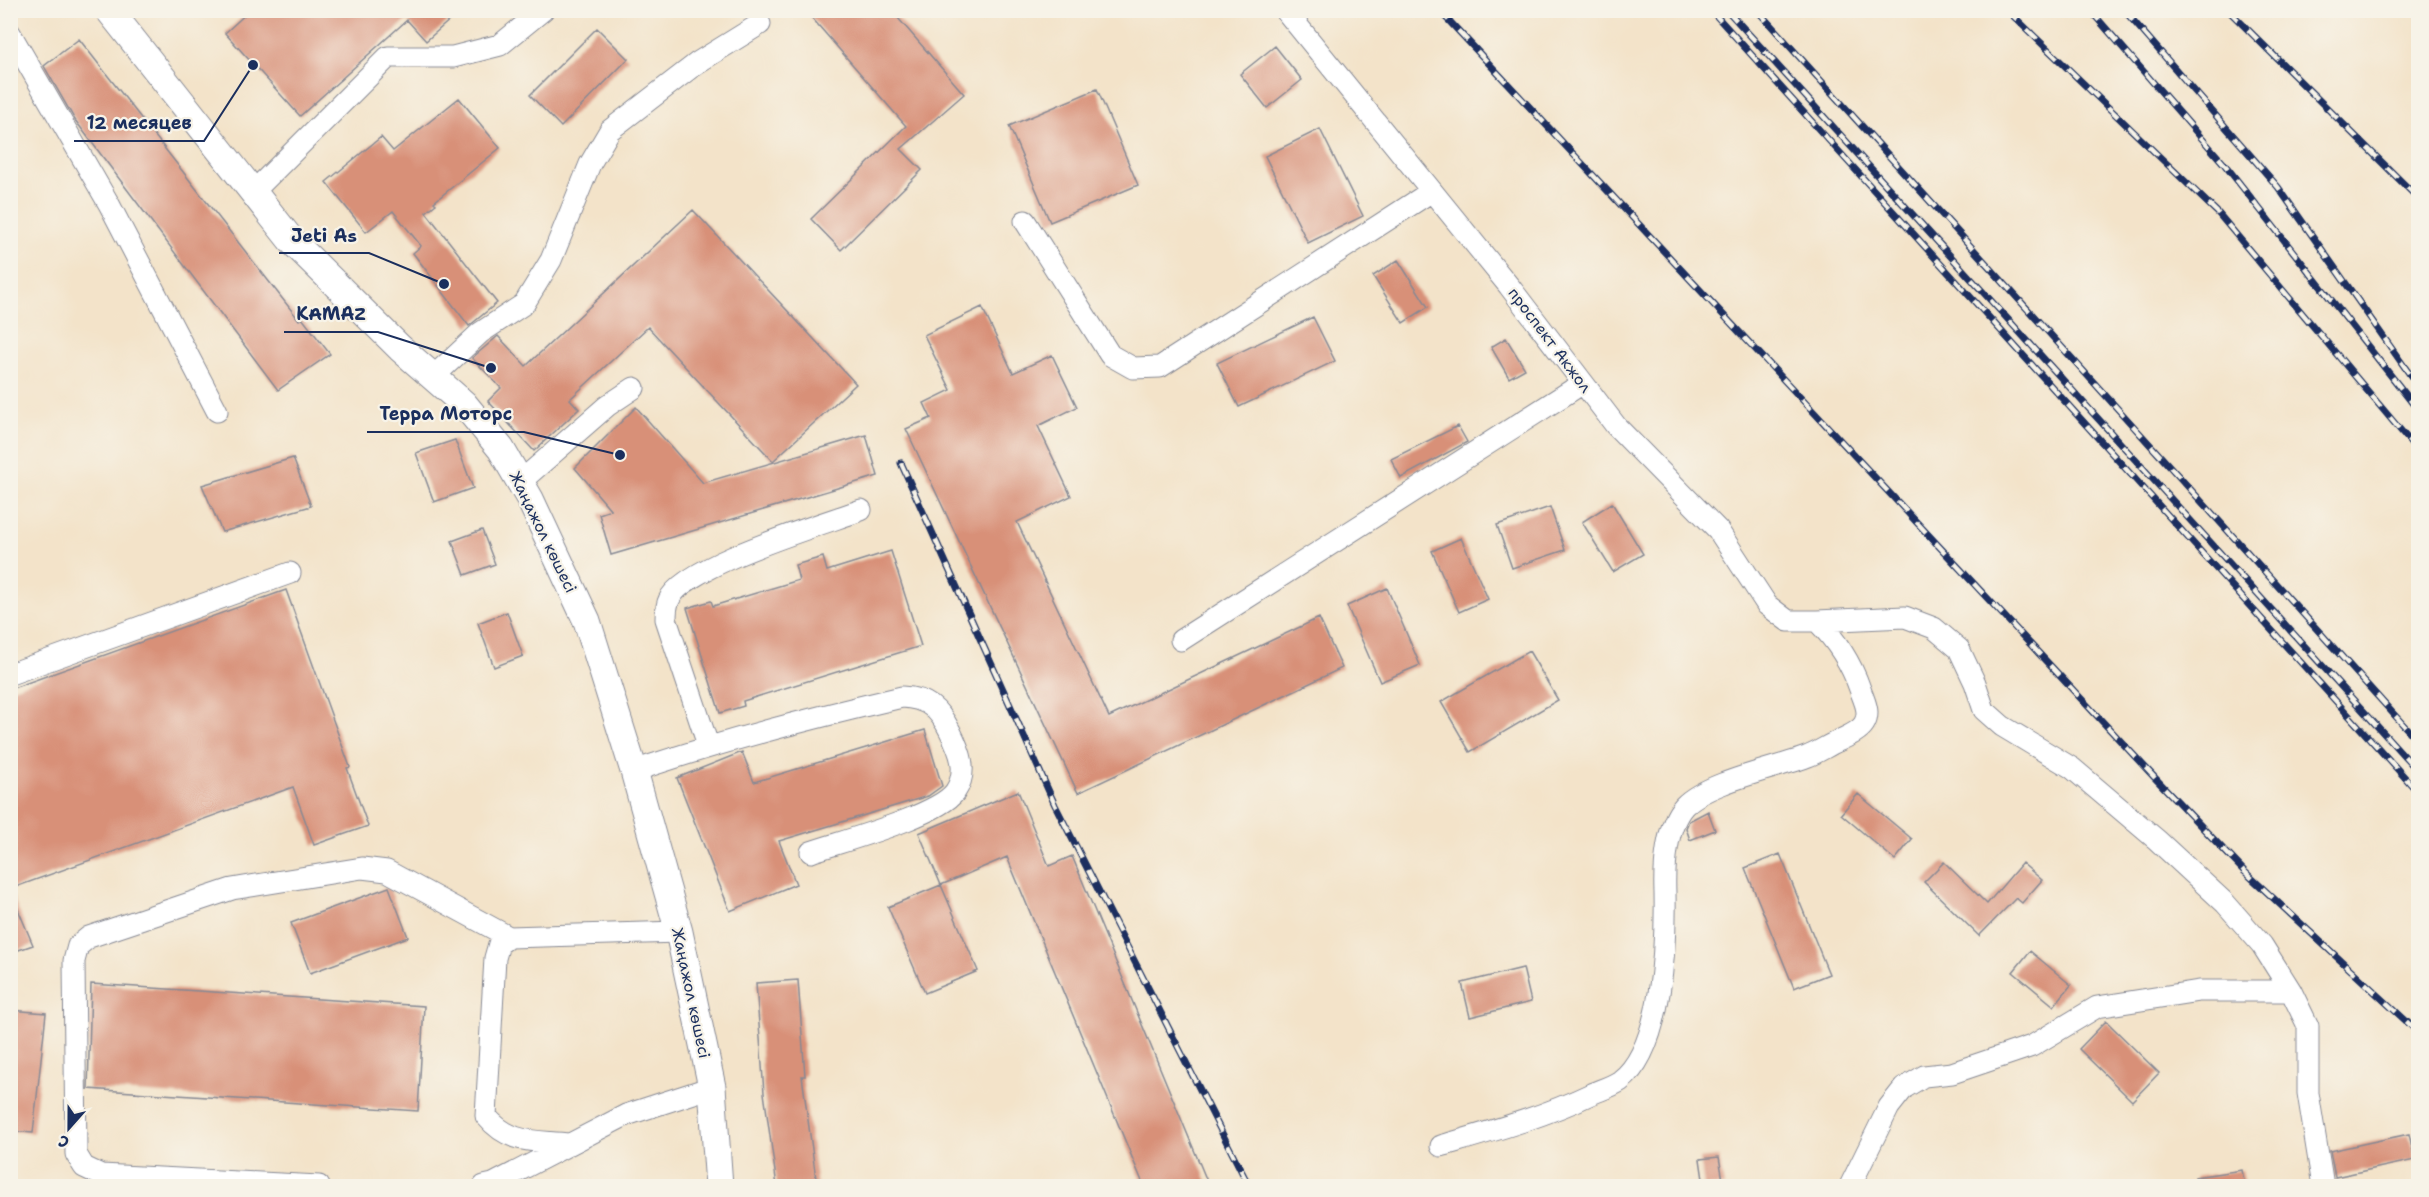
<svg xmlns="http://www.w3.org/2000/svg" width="2429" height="1197" viewBox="0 0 2429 1197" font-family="'Shantell Sans',sans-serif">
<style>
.building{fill:#d89078}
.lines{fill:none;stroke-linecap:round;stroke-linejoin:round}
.minor-casing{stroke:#878994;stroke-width:23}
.major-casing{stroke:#878994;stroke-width:29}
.minor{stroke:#fff;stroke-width:21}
.major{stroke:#fff;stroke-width:27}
.rail-casing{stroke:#1b2f5e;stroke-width:7}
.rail{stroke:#f7f3e8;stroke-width:4.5;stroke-dasharray:14;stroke-linecap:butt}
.labels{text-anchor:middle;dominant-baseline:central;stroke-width:4.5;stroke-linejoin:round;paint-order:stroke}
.street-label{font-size:16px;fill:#1b2f5e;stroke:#f7f3e8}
.leader{fill:none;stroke:#1b2f5e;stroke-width:2}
.callout-dot{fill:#1b2f5e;stroke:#f7f3e8;stroke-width:2}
.callout-label{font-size:18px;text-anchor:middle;font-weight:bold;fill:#1b2f5e;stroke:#f7f3e8;stroke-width:4.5;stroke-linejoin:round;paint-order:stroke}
</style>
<rect width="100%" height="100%" fill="#f7f3e8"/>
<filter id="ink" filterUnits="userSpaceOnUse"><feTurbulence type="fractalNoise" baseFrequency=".0167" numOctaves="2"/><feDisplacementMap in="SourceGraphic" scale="12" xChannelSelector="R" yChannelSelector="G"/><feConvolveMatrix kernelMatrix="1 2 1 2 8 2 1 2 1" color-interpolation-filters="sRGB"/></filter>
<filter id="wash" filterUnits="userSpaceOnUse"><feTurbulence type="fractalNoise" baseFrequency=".008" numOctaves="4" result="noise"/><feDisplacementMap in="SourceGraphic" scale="24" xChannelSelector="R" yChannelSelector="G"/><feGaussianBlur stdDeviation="1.35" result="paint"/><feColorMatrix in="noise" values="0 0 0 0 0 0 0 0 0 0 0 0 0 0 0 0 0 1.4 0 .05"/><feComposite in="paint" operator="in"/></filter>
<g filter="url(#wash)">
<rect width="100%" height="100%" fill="#f3e3c9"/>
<g id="blocks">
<path class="building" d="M 250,10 L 461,10 L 426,41 L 407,20 L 300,116 L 225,33 Z
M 805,10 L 891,10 L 964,94 L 901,149 L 922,170 L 841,250 L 811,219 L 906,126 Z
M 597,28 L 628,59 L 561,127 L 530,95 Z
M 79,39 L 299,320 L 302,318 L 330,354 L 278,390 L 75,120 L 44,66 Z
M 1275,46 L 1302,80 L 1267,108 L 1240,74 Z
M 1097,89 L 1138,185 L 1050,222 L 1009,126 Z
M 459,98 L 500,148 L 434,202 L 436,204 L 426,212 L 497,303 L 469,326 L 413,253 L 421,246 L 393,211 L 366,232 L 326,182 L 381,137 L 393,151 Z
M 1320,129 L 1363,216 L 1308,243 L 1265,156 Z
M 693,210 L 856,384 L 773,461 L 648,327 L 570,399 L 579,409 L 534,451 L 488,401 L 501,388 L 472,358 L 498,336 L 526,366 Z
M 1398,260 L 1428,307 L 1403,323 L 1373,276 Z
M 982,307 L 1013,373 L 1052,355 L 1077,407 L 1038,426 L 1071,496 L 1017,522 L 1109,717 L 1319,618 L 1342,668 L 1078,793 L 906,429 L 931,418 L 924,403 L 951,390 L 924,335 Z
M 1313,317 L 1335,361 L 1239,407 L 1217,363 Z
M 1506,338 L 1525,369 L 1509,378 L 1491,347 Z
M 636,407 L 703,483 L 866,435 L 878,476 L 611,555 L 599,514 L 611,510 L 575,468 Z
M 1458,426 L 1467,442 L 1401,478 L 1391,459 Z
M 455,440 L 473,488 L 434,502 L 416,453 Z
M 293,458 L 311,506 L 222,532 L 202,485 Z
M 1612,503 L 1643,554 L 1613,572 L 1582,522 Z
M 1550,507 L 1565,550 L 1512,568 L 1497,525 Z
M 482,530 L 495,564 L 465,575 L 452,541 Z
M 1461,538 L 1488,599 L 1459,612 L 1432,551 Z
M 891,551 L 921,646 L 743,701 L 744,706 L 720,713 L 687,608 L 711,601 L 713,606 L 799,580 L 795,565 L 823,557 L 827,571 Z
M 1387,588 L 1420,665 L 1380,682 L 1347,606 Z
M 286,590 L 350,767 L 347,768 L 368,826 L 314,845 L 293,787 L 10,889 L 10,689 Z
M 507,612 L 523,656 L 494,667 L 478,623 Z
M 1529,651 L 1558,700 L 1470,752 L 1441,702 Z
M 925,730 L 942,786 L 928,796 L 779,841 L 796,884 L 730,911 L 677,778 L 742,752 L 754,782 Z
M 1018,791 L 1049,866 L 1072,856 L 1209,1186 L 1144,1186 L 1007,857 L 941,885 L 919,833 Z
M 1858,794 L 1912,839 L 1895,860 L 1841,814 Z
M 1708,811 L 1715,830 L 1690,840 L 1686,828 L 1689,821 Z
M 1780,854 L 1829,974 L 1794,988 L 1745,868 Z
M 1944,862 L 1987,904 L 2022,863 L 2042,880 L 2022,903 L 2016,898 L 1979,936 L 1924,882 Z
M 941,885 L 978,971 L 925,993 L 888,907 Z
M 389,887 L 408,937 L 310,973 L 291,923 Z
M 10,890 L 33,945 L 10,953 Z
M 2030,951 L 2071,985 L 2054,1006 L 2013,972 Z
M 1523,968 L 1531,1002 L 1470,1017 L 1462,983 Z
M 798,980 L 805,1076 L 802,1076 L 817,1186 L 777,1186 L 764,1093 L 756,983 Z
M 91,984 L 424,1006 L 418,1111 L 88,1089 Z
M 10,1010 L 46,1013 L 33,1133 L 10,1131 Z
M 2106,1021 L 2159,1073 L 2132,1101 L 2079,1049 Z
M 2409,1134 L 2415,1160 L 2335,1177 L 2330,1151 Z
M 1719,1157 L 1724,1186 L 1704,1186 L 1700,1159 Z
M 2242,1170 L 2245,1186 L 2195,1186 L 2195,1177 Z"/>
</g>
</g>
<g filter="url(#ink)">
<use href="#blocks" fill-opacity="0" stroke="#878994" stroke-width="1.5"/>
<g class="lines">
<defs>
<path id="minor" d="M 1285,10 L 1509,286 L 1616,426 L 1718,530 L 1767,605 L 1788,621 L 1817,621 C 1837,641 1851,663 1860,689 C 1864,701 1871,712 1864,724 C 1859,732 1846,737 1838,741 C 1827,746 1817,753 1806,757 C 1774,769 1707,782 1684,806 C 1666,826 1664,867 1665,893 C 1666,942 1663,1049 1620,1081 C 1611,1087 1600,1090 1591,1094 C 1543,1117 1492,1131 1441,1146
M 10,33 L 109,204 L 217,411
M 253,192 L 388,57 L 453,57 L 500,45 L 543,10
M 1025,221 L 1110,355 L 1133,368 L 1160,367 L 1432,191
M 433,377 L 480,333 L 524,304 L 551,260 L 590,164 L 610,130 L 697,63 L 760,24
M 520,482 L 607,406 L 634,388
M 1817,621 L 1905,617 L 1934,628 L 1959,649 L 1975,683 L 1984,710 L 2002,726 L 2072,768 L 2157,840 L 2225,903 L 2262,945 L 2291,991 L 2308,1026 L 2308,1093 L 2323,1186
M 1181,640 L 1583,383
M 10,674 L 290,573
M 708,745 L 666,619 C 666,613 666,606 669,600 C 682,566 823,524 861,510
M 634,771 C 722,741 811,718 902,697 C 927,698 939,709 950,731 C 960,751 969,771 955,792 C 937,816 843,841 811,852
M 569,1144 C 534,1140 510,1145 486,1116 L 495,958 L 499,944 L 509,937 L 679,932
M 319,1186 L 101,1175 L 84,1167 L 76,1154 L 74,961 L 78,946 L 89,937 L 232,889 L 362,868 L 387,871 L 509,937
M 484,1186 L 493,1184 L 626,1115 L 712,1087
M 1850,1186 L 1889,1107 L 1904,1088 L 1924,1076 L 1952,1073 L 2032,1046 L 2097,1007 L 2199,991 L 2291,991"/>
<path id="major" d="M 109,10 L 291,240 L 400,348 L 464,404 L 501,449 L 530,499 L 587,621 L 634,771 L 679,932 L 712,1087 L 719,1186"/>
</defs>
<use href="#minor" class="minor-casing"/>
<use href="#major" class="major-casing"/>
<use href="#minor" class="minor"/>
<use href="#major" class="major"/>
<defs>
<path id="rail" d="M 1439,10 L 2156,779 L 2244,871 L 2418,1032
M 1711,10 L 2418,792
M 1727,10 L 2418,771
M 1757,10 L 2418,741
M 2007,10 L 2218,213 L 2418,451
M 2090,10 L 2225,165 L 2418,410
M 2124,10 L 2278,187 L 2418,386
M 2228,10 L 2418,198
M 901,463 L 1055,805 L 1249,1186"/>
</defs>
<use href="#rail" class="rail-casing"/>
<use href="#rail" class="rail"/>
</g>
</g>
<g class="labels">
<g class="street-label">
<text transform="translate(1550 340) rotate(53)">проспект Акжол</text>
<text transform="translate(543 532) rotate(64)">Жаңажол көшесі</text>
<text transform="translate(691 993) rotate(78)">Жаңажол көшесі</text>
</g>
</g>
<path class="leader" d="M253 65L204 141H74M444 284L369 253H279M491 368L378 332H284M620 455L524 432H367"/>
<g class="callout-dot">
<circle cx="253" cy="65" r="6"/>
<circle cx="444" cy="284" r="6"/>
<circle cx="491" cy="368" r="6"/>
<circle cx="620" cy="455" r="6"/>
</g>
<g class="callout-label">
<text x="139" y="129">12 месяцев</text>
<text x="324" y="242">Jeti As</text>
<text x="331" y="320">KAMAZ</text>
<text x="446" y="420">Терра Моторс</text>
</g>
<rect width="2429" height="1197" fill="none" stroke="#f7f3e8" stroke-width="36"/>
<g transform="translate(69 1128) rotate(201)" stroke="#f7f3e8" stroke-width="4.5" paint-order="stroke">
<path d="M0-4.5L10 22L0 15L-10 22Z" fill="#1b2f5e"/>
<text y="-9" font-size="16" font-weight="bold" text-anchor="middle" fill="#1b2f5e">С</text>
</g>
</svg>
